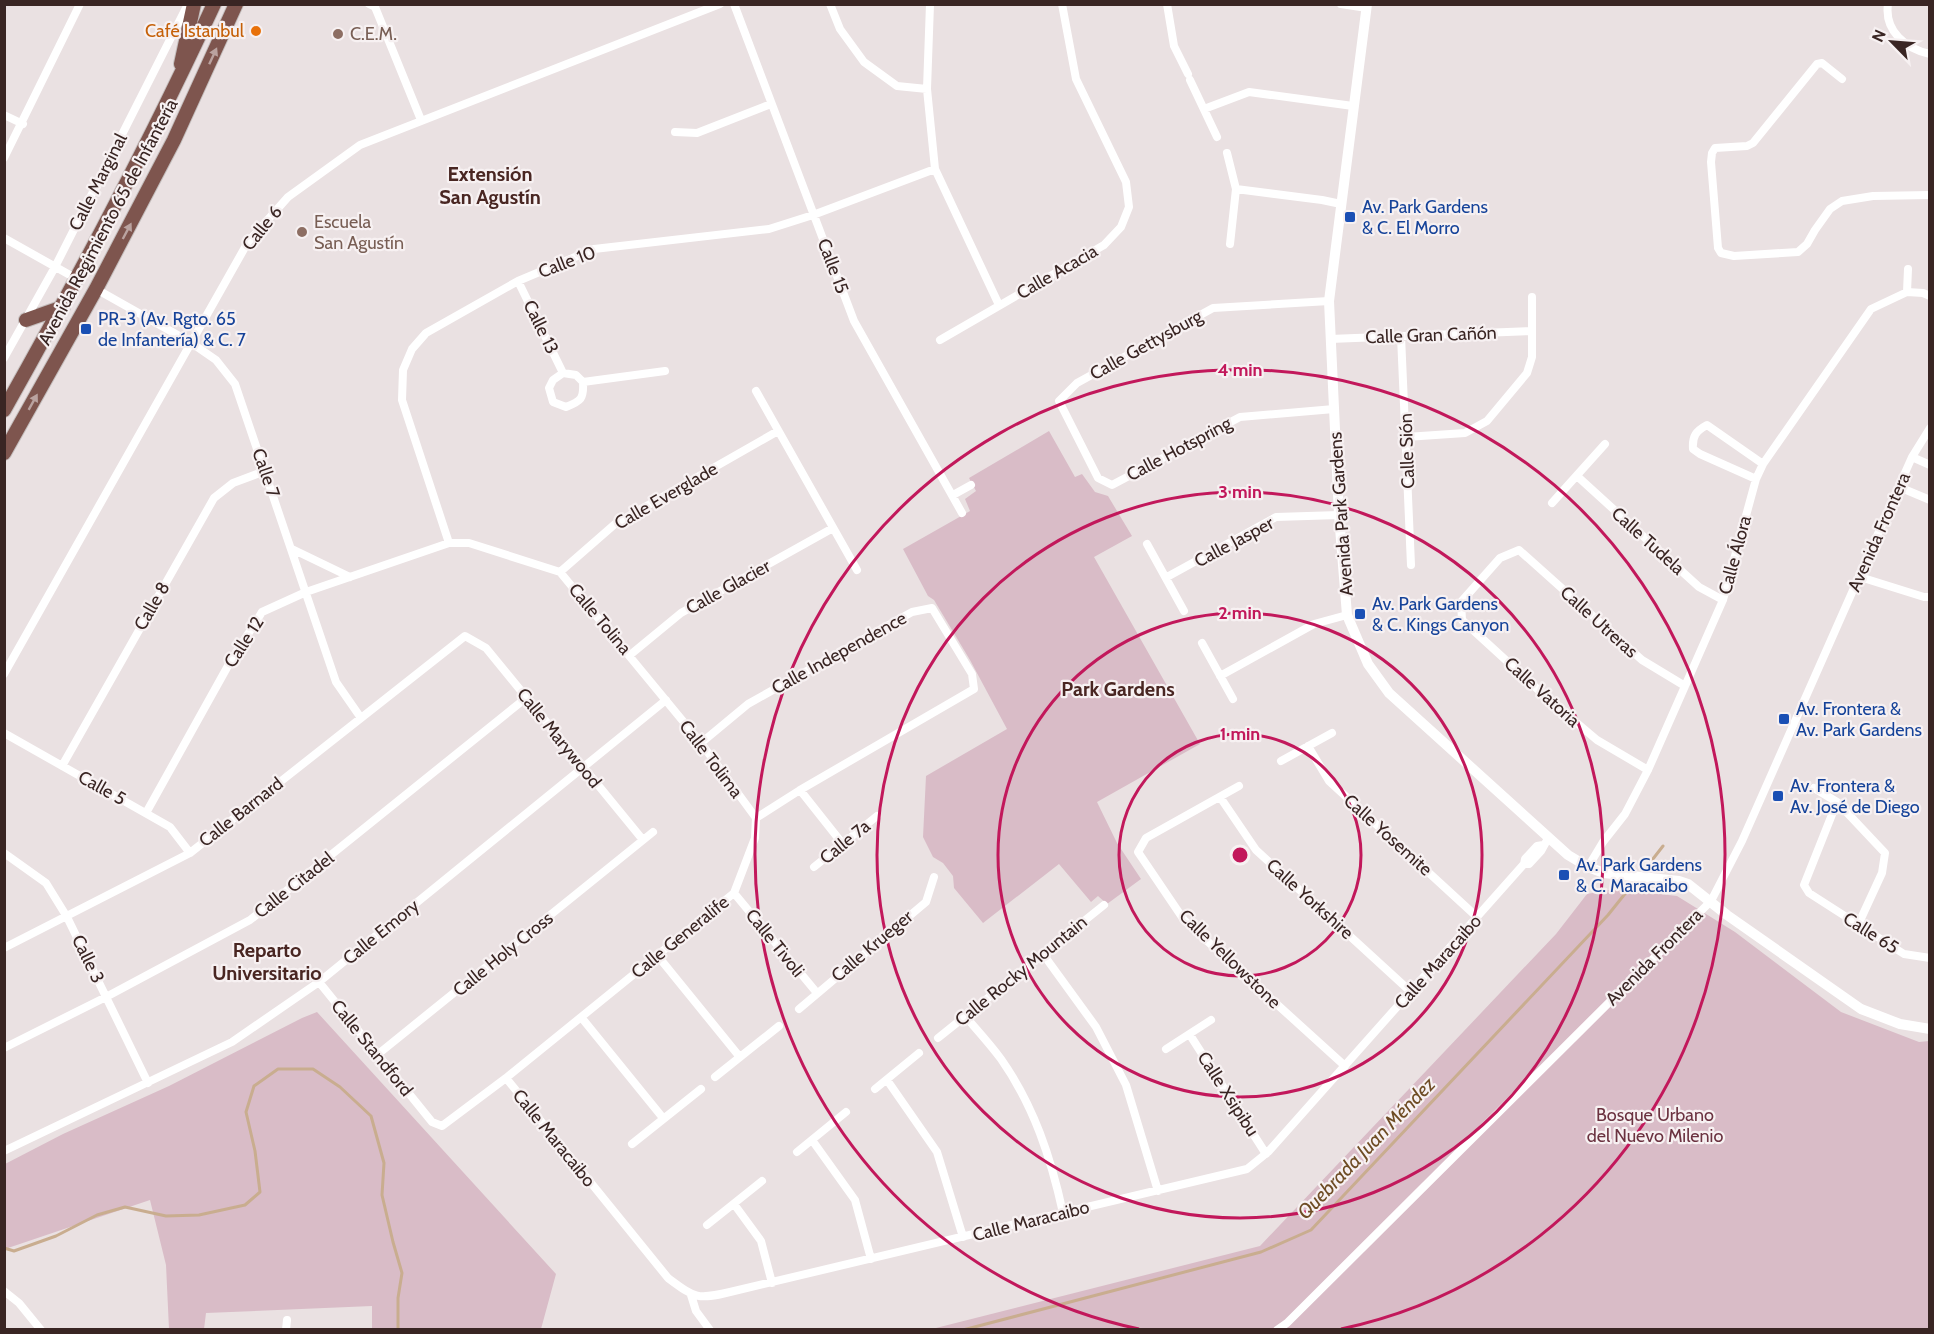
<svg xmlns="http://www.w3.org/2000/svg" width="1934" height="1334" viewBox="0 0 1934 1334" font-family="Cabin,sans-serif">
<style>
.green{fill:#d9bcc7}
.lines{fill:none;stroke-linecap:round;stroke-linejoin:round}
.stream{stroke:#c9ad8f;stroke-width:3}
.trunk-casing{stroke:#c4bebd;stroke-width:16}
.minor{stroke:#fff;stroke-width:8}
.tertiary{stroke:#fff;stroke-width:10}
.trunk{stroke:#7e554e;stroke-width:14}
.oneway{fill:#baa3a0}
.ring{fill:none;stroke:#c2185b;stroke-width:3}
.food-dot{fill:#e8710a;stroke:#f7f1f2;stroke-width:2}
.education-dot{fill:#8d6e63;stroke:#f7f1f2;stroke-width:2}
.transit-dot{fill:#1a4fb4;stroke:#f7f1f2;stroke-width:2}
.labels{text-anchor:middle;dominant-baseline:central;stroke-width:4.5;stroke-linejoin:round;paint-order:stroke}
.food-label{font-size:18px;fill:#c56008;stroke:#f7f1f2;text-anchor:end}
.education-label{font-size:18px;fill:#785e54;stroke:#f7f1f2;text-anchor:start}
.street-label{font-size:18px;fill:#392523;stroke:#f7f1f2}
.transit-label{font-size:18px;fill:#164399;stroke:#f7f1f2;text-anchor:start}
.park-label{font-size:18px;fill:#6b3240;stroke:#f7f1f2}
.neighbourhood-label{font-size:20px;font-weight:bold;fill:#492622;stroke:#f7f1f2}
.water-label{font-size:20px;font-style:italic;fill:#6e4c24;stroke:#f7f1f2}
.centre{fill:#c2185b;stroke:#f7f1f2;stroke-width:3}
.ring-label{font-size:18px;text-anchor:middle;font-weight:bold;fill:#c2185b;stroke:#f7f1f2;stroke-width:4.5;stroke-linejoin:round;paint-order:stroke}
</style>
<rect width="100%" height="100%" fill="#eae1e2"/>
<path class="green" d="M 1049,431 L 1075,477 L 1082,474 L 1095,492 L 1108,496 L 1132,536 L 1094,557 L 1200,744 L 1097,802 L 1117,843 L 1141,879 L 1107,904 L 1098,896 L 1091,902 L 1059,864 L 983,923 L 954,888 L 953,876 L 943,863 L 933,857 L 923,837 L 926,776 L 1007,729 L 970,660 L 934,600 L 928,596 L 903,549 L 970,511 L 965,499 L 976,491 L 969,478 Z
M 1614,889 L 1677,896 L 1735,932 L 1841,1012 L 1919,1042 L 1929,1041 L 1929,1329 L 928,1330 L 1260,1246 L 1556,934 L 1587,894 Z
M 317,1012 L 556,1274 L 541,1329 L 372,1329 L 372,1306 L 206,1313 L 204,1329 L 169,1329 L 166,1265 L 150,1200 L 5,1249 L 5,1164 L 63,1134 L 169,1086 L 302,1018 Z"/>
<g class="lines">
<path class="stream" d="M 1642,873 L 1663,846
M 4,1248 L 14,1251 L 56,1236 L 97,1215 L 125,1207 L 166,1216 L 199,1215 L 245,1205 L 260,1192 L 255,1151 L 246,1112 L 254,1086 L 278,1069 L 313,1069 L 340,1087 L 371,1116 L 384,1163 L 382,1195 L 393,1242 L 402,1273 L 398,1298 L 398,1330
M 963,1330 L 1261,1252 L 1311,1230 L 1608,915 L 1636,880"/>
<defs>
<path id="trunk" d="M 181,64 L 194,4
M 26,320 L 63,307
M 4,410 C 79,277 150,142 214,4
M 4,453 L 96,289 L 174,140 L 236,4"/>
</defs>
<use href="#trunk" class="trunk-casing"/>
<path class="minor" d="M 369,4 L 375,7 L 421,120
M 734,4 L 854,321 L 962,513
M 830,4 L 840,29 L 864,62 L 897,86 L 927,89
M 930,4 L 927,89 L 935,169 L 999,305
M 1167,4 L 1174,46 L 1188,74
M 1341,4 L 1367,8
M 1888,4 C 1884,31 1906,49 1930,54
M 1842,79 L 1822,63 L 1817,64 L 1753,143 L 1747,146 L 1715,148 L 1712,153 L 1711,162 L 1718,248 L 1721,253 L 1734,256 L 1798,252 L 1807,244 L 1815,230 L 1830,209 L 1842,201 L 1873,196 L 1930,195
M 1190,80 L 1217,137
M 1204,109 L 1249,92 L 1353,106
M 4,115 L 23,124
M 675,132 L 697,133 L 771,104
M 1227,153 L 1236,189 L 1230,244
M 4,158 L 80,4
M 1236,189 L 1322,200 L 1341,204
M 4,238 L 77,279
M 518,281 L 563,373
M 96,289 L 190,342 L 216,360 L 235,384 L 336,682 L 361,718
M 1907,292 L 1908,269
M 1329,301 L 1213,308 L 1077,383 L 1059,401 L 1098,478 L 1112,485 L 1240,417 L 1334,409
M 1401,336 L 1411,565
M 1330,339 L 1532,331
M 940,340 L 1104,245 L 1121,227 L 1129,207 L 1126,182 L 1076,79 L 1062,4
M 4,358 L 55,267 L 188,4
M 583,382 C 584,399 581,401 566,407 L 553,402 L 549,388 L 553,380 L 563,373 L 576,375 L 583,382 L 665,371
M 756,391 L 857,570
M 1406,437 L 1465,433 L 1487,421 L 1527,373 L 1532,357 L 1532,297
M 1912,457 L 1930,465
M 1577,476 L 1699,587 L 1723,600
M 1756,479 L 1700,454 L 1693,449 C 1692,436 1696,431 1707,425 L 1763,464
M 1899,487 L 1930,500
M 953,495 L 971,485
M 1552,503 L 1605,444
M 449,543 L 402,400 L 403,370 L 412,349 L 426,333 L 518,281 L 594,249 L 769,229 L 813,215 L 935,169
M 1147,544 L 1184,611
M 292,549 L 350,577
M 560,572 L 615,524 L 778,431
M 1167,577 L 1276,517 L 1339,515
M 1860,577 L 1924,597 L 1930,597
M 1202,643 L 1233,699
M 630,655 L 681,613 L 833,528
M 4,674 L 248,242 L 288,197 L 360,145 L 720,4
M 1220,676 L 1314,624 L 1347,615
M 4,733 L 170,827 L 190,853
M 1308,746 L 1329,781 L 1477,917
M 1281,761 L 1332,733
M 62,766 L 214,498 L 233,483 L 265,471
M 1648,770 L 1597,740 L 1545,696 L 1462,620 L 1461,602 L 1500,558 L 1519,550 L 1642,660 L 1685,686
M 1239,786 L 1146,838 L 1138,852 L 1184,920 L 1345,1066
M 1814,788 L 1837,802 L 1885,853 L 1882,873 L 1858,925
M 800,790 L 842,843
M 1220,797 L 1256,850 L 1411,992
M 1837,802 L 1804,885 L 1809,893 L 1904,954 L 1930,958
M 146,813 L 229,664 L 262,612 L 306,592 L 449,543 L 469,543 L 560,572 L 701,743 L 756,818
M 4,853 L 46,883 L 67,917 L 148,1083
M 1524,864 L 1529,864 L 1541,851 L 1546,842
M 814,867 L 877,816
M 1588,867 L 1603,842 L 1625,814 L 1648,770 L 1723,600 L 1756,479 L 1763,464 L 1871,309 L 1907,292 L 1923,293 L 1930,296
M 734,893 L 817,993
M 4,948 L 190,853 L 465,636 L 486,648 L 643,840
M 1043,954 L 1096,1027 L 1126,1085 L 1158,1191
M 657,955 L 739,1056
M 319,982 L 432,1122 L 442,1126 L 506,1078 L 734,893 L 755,838 L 756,818 L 800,790 L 974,689 L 972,674 L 932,608 L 912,612 L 748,704 L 701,743
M 799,1009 L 926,902 L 934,877
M 965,1016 C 977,1030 990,1044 1001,1059 C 1034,1106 1051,1158 1063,1213
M 581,1017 L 663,1118
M 1190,1035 L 1266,1154
M 938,1038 L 1104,905
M 4,1048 L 106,997 L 250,920 L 526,698
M 1166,1049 L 1211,1020
M 377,1055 L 653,832
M 715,1077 L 779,1026
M 506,1078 L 668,1278 C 695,1298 697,1300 730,1292 L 1247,1169 L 1268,1152 L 1524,864 L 1525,859 L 1537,846 L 1543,845
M 887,1080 L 937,1152 L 963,1237
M 875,1089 L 919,1053
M 812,1140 L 855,1200 L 871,1259
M 632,1144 L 701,1089
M 4,1151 L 232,1042 L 319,982 L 666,700
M 797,1152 L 846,1112
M 734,1204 L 761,1241 L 772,1283
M 707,1225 L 762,1181
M 4,1291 L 19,1303 L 41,1330
M 691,1295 L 696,1311 L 710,1330
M 286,1330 L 287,1320
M 1277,1330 L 1287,1323 L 1711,901 L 1742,841 L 1912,457 L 1930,428"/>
<path class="tertiary" d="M 1367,4 L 1329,301 L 1339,515 L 1347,615 L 1368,664 L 1389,693 L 1568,855 L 1588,867 L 1604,873 L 1679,881 L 1688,884 L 1727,915 L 1861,1009 L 1900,1024 L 1930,1029"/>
<use href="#trunk" class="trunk"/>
</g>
<defs><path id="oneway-solid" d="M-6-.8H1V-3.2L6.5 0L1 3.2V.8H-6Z" transform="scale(1.5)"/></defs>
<g class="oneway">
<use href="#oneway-solid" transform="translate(213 56) rotate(-65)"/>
<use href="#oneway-solid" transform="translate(127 231) rotate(-62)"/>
<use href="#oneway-solid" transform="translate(33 402) rotate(-61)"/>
</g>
<g class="ring">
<circle cx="1240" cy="855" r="121"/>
<circle cx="1240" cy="855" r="242"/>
<circle cx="1240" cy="855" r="363"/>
<path d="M1139 1329A485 485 0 1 1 1341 1329"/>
</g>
<circle class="food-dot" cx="256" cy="31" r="6"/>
<g class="education-dot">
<circle cx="338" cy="34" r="6"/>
<circle cx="302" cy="232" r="6"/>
</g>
<g class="transit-dot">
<rect x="1344" y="211" width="12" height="12" rx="3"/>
<rect x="80" y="323" width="12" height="12" rx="3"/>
<rect x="1354" y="608" width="12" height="12" rx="3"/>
<rect x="1778" y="713" width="12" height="12" rx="3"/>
<rect x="1772" y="790" width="12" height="12" rx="3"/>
<rect x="1558" y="869" width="12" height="12" rx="3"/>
</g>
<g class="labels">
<g class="food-label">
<text x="244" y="31">Café Istanbul</text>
</g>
<g class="education-label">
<text x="350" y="34">C.E.M.</text>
<text x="314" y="222">Escuela<tspan x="314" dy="21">San Agustín</tspan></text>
</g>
<g class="street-label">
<text transform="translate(98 182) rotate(-63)">Calle Marginal</text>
<text transform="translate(108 222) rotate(-62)">Avenida Regimiento 65 de Infantería</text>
<text transform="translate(262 228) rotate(-51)">Calle 6</text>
<text transform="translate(567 262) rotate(-21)">Calle 10</text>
<text transform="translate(833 266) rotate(69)">Calle 15</text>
<text transform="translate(1057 272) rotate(-30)">Calle Acacia</text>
<text transform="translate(541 327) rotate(64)">Calle 13</text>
<text transform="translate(1431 335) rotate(-2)">Calle Gran Cañón</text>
<text transform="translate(1146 345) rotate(-29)">Calle Gettysburg</text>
<text transform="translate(1179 449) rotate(-28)">Calle Hotspring</text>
<text transform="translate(1407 451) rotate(-92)">Calle Sión</text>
<text transform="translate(266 473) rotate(71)">Calle 7</text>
<text transform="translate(666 496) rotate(-30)">Calle Everglade</text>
<text transform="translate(1341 514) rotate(-94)">Avenida Park Gardens</text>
<text transform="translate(1879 532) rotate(-66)">Avenida Frontera</text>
<text transform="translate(1648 541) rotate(42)">Calle Tudela</text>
<text transform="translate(1234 542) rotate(-28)">Calle Jasper</text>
<text transform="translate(1735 555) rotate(-75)">Calle Álora</text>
<text transform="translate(728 587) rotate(-29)">Calle Glacier</text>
<text transform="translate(152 606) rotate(-60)">Calle 8</text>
<text transform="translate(600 619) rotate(50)">Calle Tolina</text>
<text transform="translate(1599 622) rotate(42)">Calle Utreras</text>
<text transform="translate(244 642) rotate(-57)">Calle 12</text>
<text transform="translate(839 653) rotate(-29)">Calle Independence</text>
<text transform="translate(1542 692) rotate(42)">Calle Vatoria</text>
<text transform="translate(559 738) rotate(51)">Calle Marywood</text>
<text transform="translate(711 759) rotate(53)">Calle Tolima</text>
<text transform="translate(102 788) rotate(29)">Calle 5</text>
<text transform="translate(241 812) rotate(-38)">Calle Barnard</text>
<text transform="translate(1388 835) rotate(42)">Calle Yosemite</text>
<text transform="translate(845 842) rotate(-39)">Calle 7a</text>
<text transform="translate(294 885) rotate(-38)">Calle Citadel</text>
<text transform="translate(1310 899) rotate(42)">Calle Yorkshire</text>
<text transform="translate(381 932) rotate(-39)">Calle Emory</text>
<text transform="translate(1871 933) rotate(32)">Calle 65</text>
<text transform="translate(680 937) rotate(-39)">Calle Generalife</text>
<text transform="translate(775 943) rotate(51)">Calle Tivoli</text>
<text transform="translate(872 946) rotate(-40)">Calle Krueger</text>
<text transform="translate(503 954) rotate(-39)">Calle Holy Cross</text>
<text transform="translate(1654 957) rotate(-45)">Avenida Frontera</text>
<text transform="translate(88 959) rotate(64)">Calle 3</text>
<text transform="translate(1230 959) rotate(44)">Calle Yellowstone</text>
<text transform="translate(1438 962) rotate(-48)">Calle Maracaibo</text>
<text transform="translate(1021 971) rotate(-39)">Calle Rocky Mountain</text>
<text transform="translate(372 1048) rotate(51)">Calle Standford</text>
<text transform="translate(1228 1094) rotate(57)">Calle Xsipibu</text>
<text transform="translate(554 1138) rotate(51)">Calle Maracaibo</text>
<text transform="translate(1031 1221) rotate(-14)">Calle Maracaibo</text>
</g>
<g class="transit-label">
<text x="1362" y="207">Av. Park Gardens<tspan x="1362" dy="21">&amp; C. El Morro</tspan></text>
<text x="98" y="319">PR-3 (Av. Rgto. 65<tspan x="98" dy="21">de Infantería) &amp; C. 7</tspan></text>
<text x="1372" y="604">Av. Park Gardens<tspan x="1372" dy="21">&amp; C. Kings Canyon</tspan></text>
<text x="1796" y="709">Av. Frontera &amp;<tspan x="1796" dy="21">Av. Park Gardens</tspan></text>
<text x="1790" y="786">Av. Frontera &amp;<tspan x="1790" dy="21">Av. José de Diego</tspan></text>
<text x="1576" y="865">Av. Park Gardens<tspan x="1576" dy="21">&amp; C. Maracaibo</tspan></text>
</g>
<g class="park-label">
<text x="1655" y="1115">Bosque Urbano<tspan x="1655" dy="21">del Nuevo Milenio</tspan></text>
</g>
<g class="neighbourhood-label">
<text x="490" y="174">Extensión<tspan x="490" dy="23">San Agustín</tspan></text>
<text x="1118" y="689">Park Gardens</text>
<text x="267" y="950">Reparto<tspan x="267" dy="23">Universitario</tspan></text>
</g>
<g class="water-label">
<text transform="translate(1366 1148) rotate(-46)">Quebrada Juan Méndez</text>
</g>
</g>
<circle cx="1240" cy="855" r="9" class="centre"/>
<g class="ring-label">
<text x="1240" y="376">4 min</text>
<text x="1240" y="498">3 min</text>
<text x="1240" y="619">2 min</text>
<text x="1240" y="740">1 min</text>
</g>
<rect width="1934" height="1334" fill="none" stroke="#392523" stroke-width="12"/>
<g transform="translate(1892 42) rotate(295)" stroke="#f7f1f2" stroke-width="4.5" paint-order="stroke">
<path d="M0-4.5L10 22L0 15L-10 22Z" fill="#392523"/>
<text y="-9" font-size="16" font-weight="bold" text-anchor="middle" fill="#392523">N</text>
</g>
</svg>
